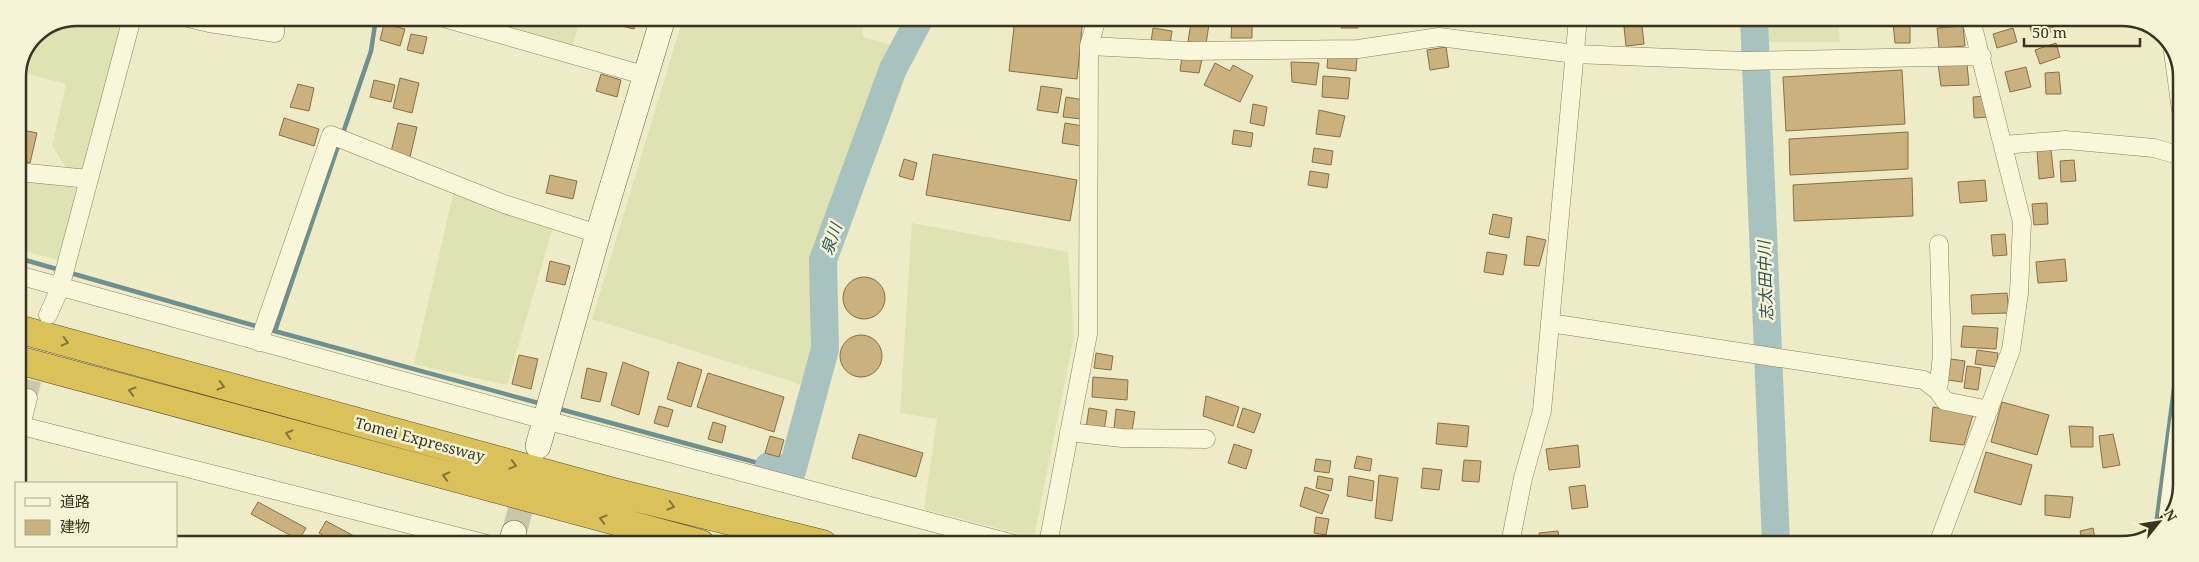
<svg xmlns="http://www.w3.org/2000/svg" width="2199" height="562" viewBox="0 0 2199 562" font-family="'Noto Serif','Noto Sans JP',serif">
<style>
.farmland{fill:#dfe3b4}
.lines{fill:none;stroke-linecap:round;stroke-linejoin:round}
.stream{stroke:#6e9090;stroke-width:4.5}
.river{stroke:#a8c2c0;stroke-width:28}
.building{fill:#cbb17e;stroke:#886f43}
.street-tunnel{stroke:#cac7a6;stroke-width:18;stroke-dasharray:18 9;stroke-linecap:butt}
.secondary-tunnel{stroke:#cac7a6;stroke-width:25;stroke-dasharray:25 12;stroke-linecap:butt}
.street-casing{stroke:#897f5c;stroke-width:19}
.secondary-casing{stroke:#6b603f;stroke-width:26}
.highway-casing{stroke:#574c30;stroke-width:29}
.street{stroke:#f8f7da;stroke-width:18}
.secondary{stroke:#f8f7da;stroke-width:25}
.highway{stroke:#dac15a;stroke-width:28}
.oneway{stroke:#82733a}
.labels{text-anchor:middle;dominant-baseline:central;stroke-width:5;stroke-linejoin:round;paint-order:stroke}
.street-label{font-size:15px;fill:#3a3320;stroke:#f5f4d6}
.water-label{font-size:16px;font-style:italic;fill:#2f5259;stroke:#f5f4d6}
.rim{fill:none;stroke:#3a3320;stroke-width:2.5}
</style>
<rect width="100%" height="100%" fill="#eeecc7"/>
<path class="farmland" d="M 77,18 L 123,18 L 84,171 L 70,173 L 52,146 L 66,84 L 20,72 L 35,35 Z
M 476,18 L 581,18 L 572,47 Z
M 683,18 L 863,18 L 863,37 L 895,46 L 857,142 L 833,207 L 815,272 L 819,348 L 809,387 L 592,319 Z
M 1768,19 L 1838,19 L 1840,42 L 1769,42 Z
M 18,180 L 79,188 L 57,260 L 18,249 Z
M 454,190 L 553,227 L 507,385 L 414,364 Z
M 912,223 L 1068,252 L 1074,336 L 1034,538 L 924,509 L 937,419 L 900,413 Z"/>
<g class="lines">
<path class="stream" d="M 342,136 L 371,51 L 376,18
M 18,258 L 60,270
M 67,272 L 259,327
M 267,329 L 542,404
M 275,331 L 339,143
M 556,408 L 769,466
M 2155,533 L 2181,336"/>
<path class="river" d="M 1754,18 L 1776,544
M 767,472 L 769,466 L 792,471 L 825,349 L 823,260 L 893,69 L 920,18"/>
</g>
<path class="building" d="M 615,18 L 637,18 L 634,29 L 613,24 Z
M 1015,18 L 1083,18 L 1077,79 L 1009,71 Z
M 1150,18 L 1170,18 L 1169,25 L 1149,22 Z
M 1232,18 L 1252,18 L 1252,38 L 1231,38 Z
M 1342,18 L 1358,18 L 1358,28 L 1341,28 Z
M 1594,18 L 1612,18 L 1612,21 L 1594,23 Z
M 2044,19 L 2050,19 L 2054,31 L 2033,37 L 2029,24 Z
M 1910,21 L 1910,43 L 1895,43 L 1893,23 Z
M 1191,22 L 1209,24 L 1206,44 L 1188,42 Z
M 384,24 L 405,29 L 400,46 L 380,40 Z
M 1642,25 L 1644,44 L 1626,46 L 1624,27 Z
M 1963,26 L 1965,46 L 1939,48 L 1937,28 Z
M 1153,28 L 1172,31 L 1170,44 L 1151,42 Z
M 2013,28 L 2017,42 L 1997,48 L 1993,34 Z
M 411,34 L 427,37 L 423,54 L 407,50 Z
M 2056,43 L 2060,57 L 2040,64 L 2035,50 Z
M 1446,47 L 1449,67 L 1430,70 L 1427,50 Z
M 1328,54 L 1357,57 L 1356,71 L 1327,68 Z
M 1182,56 L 1202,59 L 1199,73 L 1180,71 Z
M 1291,62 L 1319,63 L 1316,85 L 1292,82 Z
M 1215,63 L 1230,71 L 1233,65 L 1253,76 L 1240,102 L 1204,85 Z
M 1938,64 L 1967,64 L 1969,85 L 1941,86 Z
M 2026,67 L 2031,87 L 2010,92 L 2005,72 Z
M 1902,70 L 1905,124 L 1786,131 L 1783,77 Z
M 2059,72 L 2061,94 L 2046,94 L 2045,73 Z
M 601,74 L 621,80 L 617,97 L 596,91 Z
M 1323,76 L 1350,78 L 1348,99 L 1322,97 Z
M 400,78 L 419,83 L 412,113 L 393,108 Z
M 374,80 L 395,85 L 391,102 L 370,97 Z
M 298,84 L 314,88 L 309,111 L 290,107 Z
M 1041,86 L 1062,89 L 1058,113 L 1037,110 Z
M 1987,96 L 1989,117 L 1974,118 L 1973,97 Z
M 1066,97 L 1084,100 L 1082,119 L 1063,117 Z
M 1253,104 L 1267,107 L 1264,126 L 1250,123 Z
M 1319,110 L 1345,116 L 1340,137 L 1316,134 Z
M 284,118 L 319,129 L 314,146 L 279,135 Z
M 398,123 L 417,127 L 410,157 L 391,152 Z
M 1065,123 L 1083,126 L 1081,146 L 1062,143 Z
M 18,129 L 37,133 L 30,163 L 18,160 Z
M 1234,130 L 1253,133 L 1251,147 L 1232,144 Z
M 1908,132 L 1908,169 L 1790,175 L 1789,139 Z
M 1314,148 L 1333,151 L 1331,165 L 1312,162 Z
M 2051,150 L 2054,177 L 2039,179 L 2037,151 Z
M 933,154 L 1077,180 L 1070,221 L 926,195 Z
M 904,159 L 917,163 L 913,180 L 899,176 Z
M 2074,160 L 2076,181 L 2061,182 L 2060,161 Z
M 1310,171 L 1329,174 L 1327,188 L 1308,185 Z
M 550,175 L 577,181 L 573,199 L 546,193 Z
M 1912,178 L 1913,216 L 1794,221 L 1793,185 Z
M 1985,180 L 1987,201 L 1960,203 L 1958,182 Z
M 2047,203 L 2048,224 L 2034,225 L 2032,204 Z
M 1493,214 L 1512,218 L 1509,238 L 1489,234 Z
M 2005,234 L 2007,255 L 1993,256 L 1991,235 Z
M 1527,236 L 1546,240 L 1539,266 L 1524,265 Z
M 1487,252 L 1507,255 L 1503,275 L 1484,272 Z
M 2065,259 L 2067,281 L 2038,283 L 2036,262 Z
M 550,261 L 570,266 L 565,285 L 546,281 Z
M843 298a21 21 0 1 1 42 0a21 21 0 1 1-42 0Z
M 2007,293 L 2009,313 L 1972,314 L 1971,295 Z
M 1963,326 L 1998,328 L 1996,349 L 1961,347 Z
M840 356a21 21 0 1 1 42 0a21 21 0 1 1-42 0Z
M 1977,350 L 1998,353 L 1996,367 L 1975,364 Z
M 1096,353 L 1113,356 L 1111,370 L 1094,368 Z
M 519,355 L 538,359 L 531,389 L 512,384 Z
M 1951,359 L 1965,361 L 1962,382 L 1948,380 Z
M 623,362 L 649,372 L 639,415 L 611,405 Z
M 678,362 L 702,370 L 691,407 L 667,399 Z
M 1967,366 L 1981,368 L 1978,390 L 1964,388 Z
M 587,368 L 607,373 L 600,402 L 581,398 Z
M 708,373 L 784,397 L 774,432 L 697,407 Z
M 1093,377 L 1128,380 L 1127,400 L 1092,397 Z
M 1206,396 L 1239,407 L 1233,426 L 1203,416 Z
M 2002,402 L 2049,415 L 2037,455 L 1991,442 Z
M 659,406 L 673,410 L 668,427 L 654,423 Z
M 1933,407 L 1973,415 L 1964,445 L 1930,441 Z
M 1089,408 L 1107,411 L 1104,431 L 1086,428 Z
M 1243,408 L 1261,414 L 1254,433 L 1237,427 Z
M 1116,409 L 1135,412 L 1132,431 L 1114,429 Z
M 713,422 L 726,426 L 722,443 L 708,439 Z
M 1438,423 L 1469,426 L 1467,447 L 1436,444 Z
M 2069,426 L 2093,427 L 2093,447 L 2071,447 Z
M 859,434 L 923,453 L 916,477 L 852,458 Z
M 2113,434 L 2120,465 L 2103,468 L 2099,436 Z
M 770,436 L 784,440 L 779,457 L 765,453 Z
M 1234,444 L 1252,450 L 1246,469 L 1228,463 Z
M 1578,445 L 1580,467 L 1549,470 L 1546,449 Z
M 1986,452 L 2032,465 L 2021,505 L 1974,492 Z
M 1357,456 L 1372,459 L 1370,471 L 1354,468 Z
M 1316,459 L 1331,461 L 1329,473 L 1314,471 Z
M 1464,460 L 1481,461 L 1479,482 L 1462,481 Z
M 1423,468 L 1442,470 L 1439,490 L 1421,488 Z
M 1379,475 L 1398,478 L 1392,521 L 1375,518 Z
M 1318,476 L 1333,479 L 1331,491 L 1316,488 Z
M 1349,476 L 1374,481 L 1372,501 L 1347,496 Z
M 1585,485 L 1588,507 L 1572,509 L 1569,487 Z
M 1305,487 L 1329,495 L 1322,514 L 1300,506 Z
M 2045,495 L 2073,497 L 2070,518 L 2045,515 Z
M 258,502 L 306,528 L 299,540 L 251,514 Z
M 1316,517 L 1329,519 L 1326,535 L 1314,533 Z
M 326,521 L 367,543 L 337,543 L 319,533 Z
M 2093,528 L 2096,544 L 2083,544 L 2080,531 Z
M 1558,531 L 1560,544 L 1541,544 L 1539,533 Z
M 252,536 L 266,543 L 248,543 Z
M 1349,537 L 1384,537 L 1385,544 L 1349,544 Z"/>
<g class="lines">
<path class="street-tunnel" d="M 28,398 L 45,327"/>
<path class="secondary-tunnel" d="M 514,533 L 529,478"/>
<defs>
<path id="street" d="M 188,18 L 209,23 L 275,33 L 276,18
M 444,18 L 647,76
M 1089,46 L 1189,51 L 1358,49 L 1439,37 L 1575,54 L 1744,61 L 1982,56
M 2173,52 L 2181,110
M 2003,145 L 2066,140 L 2154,148 L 2181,156
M 18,172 L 89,179
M 1939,244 L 1942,355 L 1938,391 L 1945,401 L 1989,410
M 18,275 L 545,420 L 1014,544
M 48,315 L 60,288 L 132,18
M 1550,323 L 1924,380 L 1938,391
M 259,342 L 331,135 L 504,204 L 598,234
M 18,425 L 487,544
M 21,426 L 28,398
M 1069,432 L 1122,438 L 1206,439
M 2168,516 L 2180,420
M 1048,544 L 1088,334 L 1089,46 L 1097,18
M 1510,544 L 1523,478 L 1542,411 L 1578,18
M 1938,544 L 2011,350 L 2019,293 L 2022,222 L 1971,19"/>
<path id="secondary" d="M 538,446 L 598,234 L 663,18
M 511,544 L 514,533"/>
<path id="highway" d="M 18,329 L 610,491 L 823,544
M 18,360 L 701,544"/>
</defs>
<use href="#street" class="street-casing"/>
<use href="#secondary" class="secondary-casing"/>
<use href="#highway" class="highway-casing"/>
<use href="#street" class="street"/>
<use href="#secondary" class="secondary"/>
<use href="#highway" class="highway"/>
</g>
<defs><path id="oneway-chevron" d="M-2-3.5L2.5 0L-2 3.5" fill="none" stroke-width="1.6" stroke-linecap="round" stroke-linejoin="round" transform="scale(1.25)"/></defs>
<g class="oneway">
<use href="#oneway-chevron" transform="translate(65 342) rotate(15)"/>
<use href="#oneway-chevron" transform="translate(221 386) rotate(15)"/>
<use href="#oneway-chevron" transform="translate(132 391) rotate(-165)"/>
<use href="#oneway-chevron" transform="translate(289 434) rotate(-165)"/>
<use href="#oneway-chevron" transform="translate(513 465) rotate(15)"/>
<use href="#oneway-chevron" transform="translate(446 476) rotate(-165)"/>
<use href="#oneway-chevron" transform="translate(671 506) rotate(14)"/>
<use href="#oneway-chevron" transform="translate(603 519) rotate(-165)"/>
</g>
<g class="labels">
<g class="street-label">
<text transform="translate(420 439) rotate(15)">Tomei Expressway</text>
</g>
<g class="water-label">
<text transform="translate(831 239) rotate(-71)">泉川</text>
<text transform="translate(1765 281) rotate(-92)">志太田中川</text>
</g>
</g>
<path d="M0 0H2199V562H0ZM77 26H2122A51 51 0 0 1 2173 77V485A51 51 0 0 1 2122 536H77A51 51 0 0 1 26 485V77A51 51 0 0 1 77 26Z" fill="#f5f4d6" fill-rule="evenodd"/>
<path class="rim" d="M77 26H2122A51 51 0 0 1 2173 77V485A51 51 0 0 1 2122 536H77A51 51 0 0 1 26 485V77A51 51 0 0 1 77 26Z"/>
<rect x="15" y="482" width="162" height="65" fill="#f5f4d6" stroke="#aaa78d"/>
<rect x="25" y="498" width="25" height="8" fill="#f8f7da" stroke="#aaa78d"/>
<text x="60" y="507" font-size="15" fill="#3a3320">道路</text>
<rect x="25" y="520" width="25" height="15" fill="#cbb17e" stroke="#aaa78d"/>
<text x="60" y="532" font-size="15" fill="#3a3320">建物</text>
<g transform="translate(2159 522) rotate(60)" stroke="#f5f4d6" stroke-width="4" paint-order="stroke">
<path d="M0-4L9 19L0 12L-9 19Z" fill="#3a3320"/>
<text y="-8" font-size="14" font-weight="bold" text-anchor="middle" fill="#3a3320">N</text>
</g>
<path d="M2024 38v8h116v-8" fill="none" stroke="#3a3320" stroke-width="2.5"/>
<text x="2032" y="38" font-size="15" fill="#3a3320" stroke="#f5f4d6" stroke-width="4" paint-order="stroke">50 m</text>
</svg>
